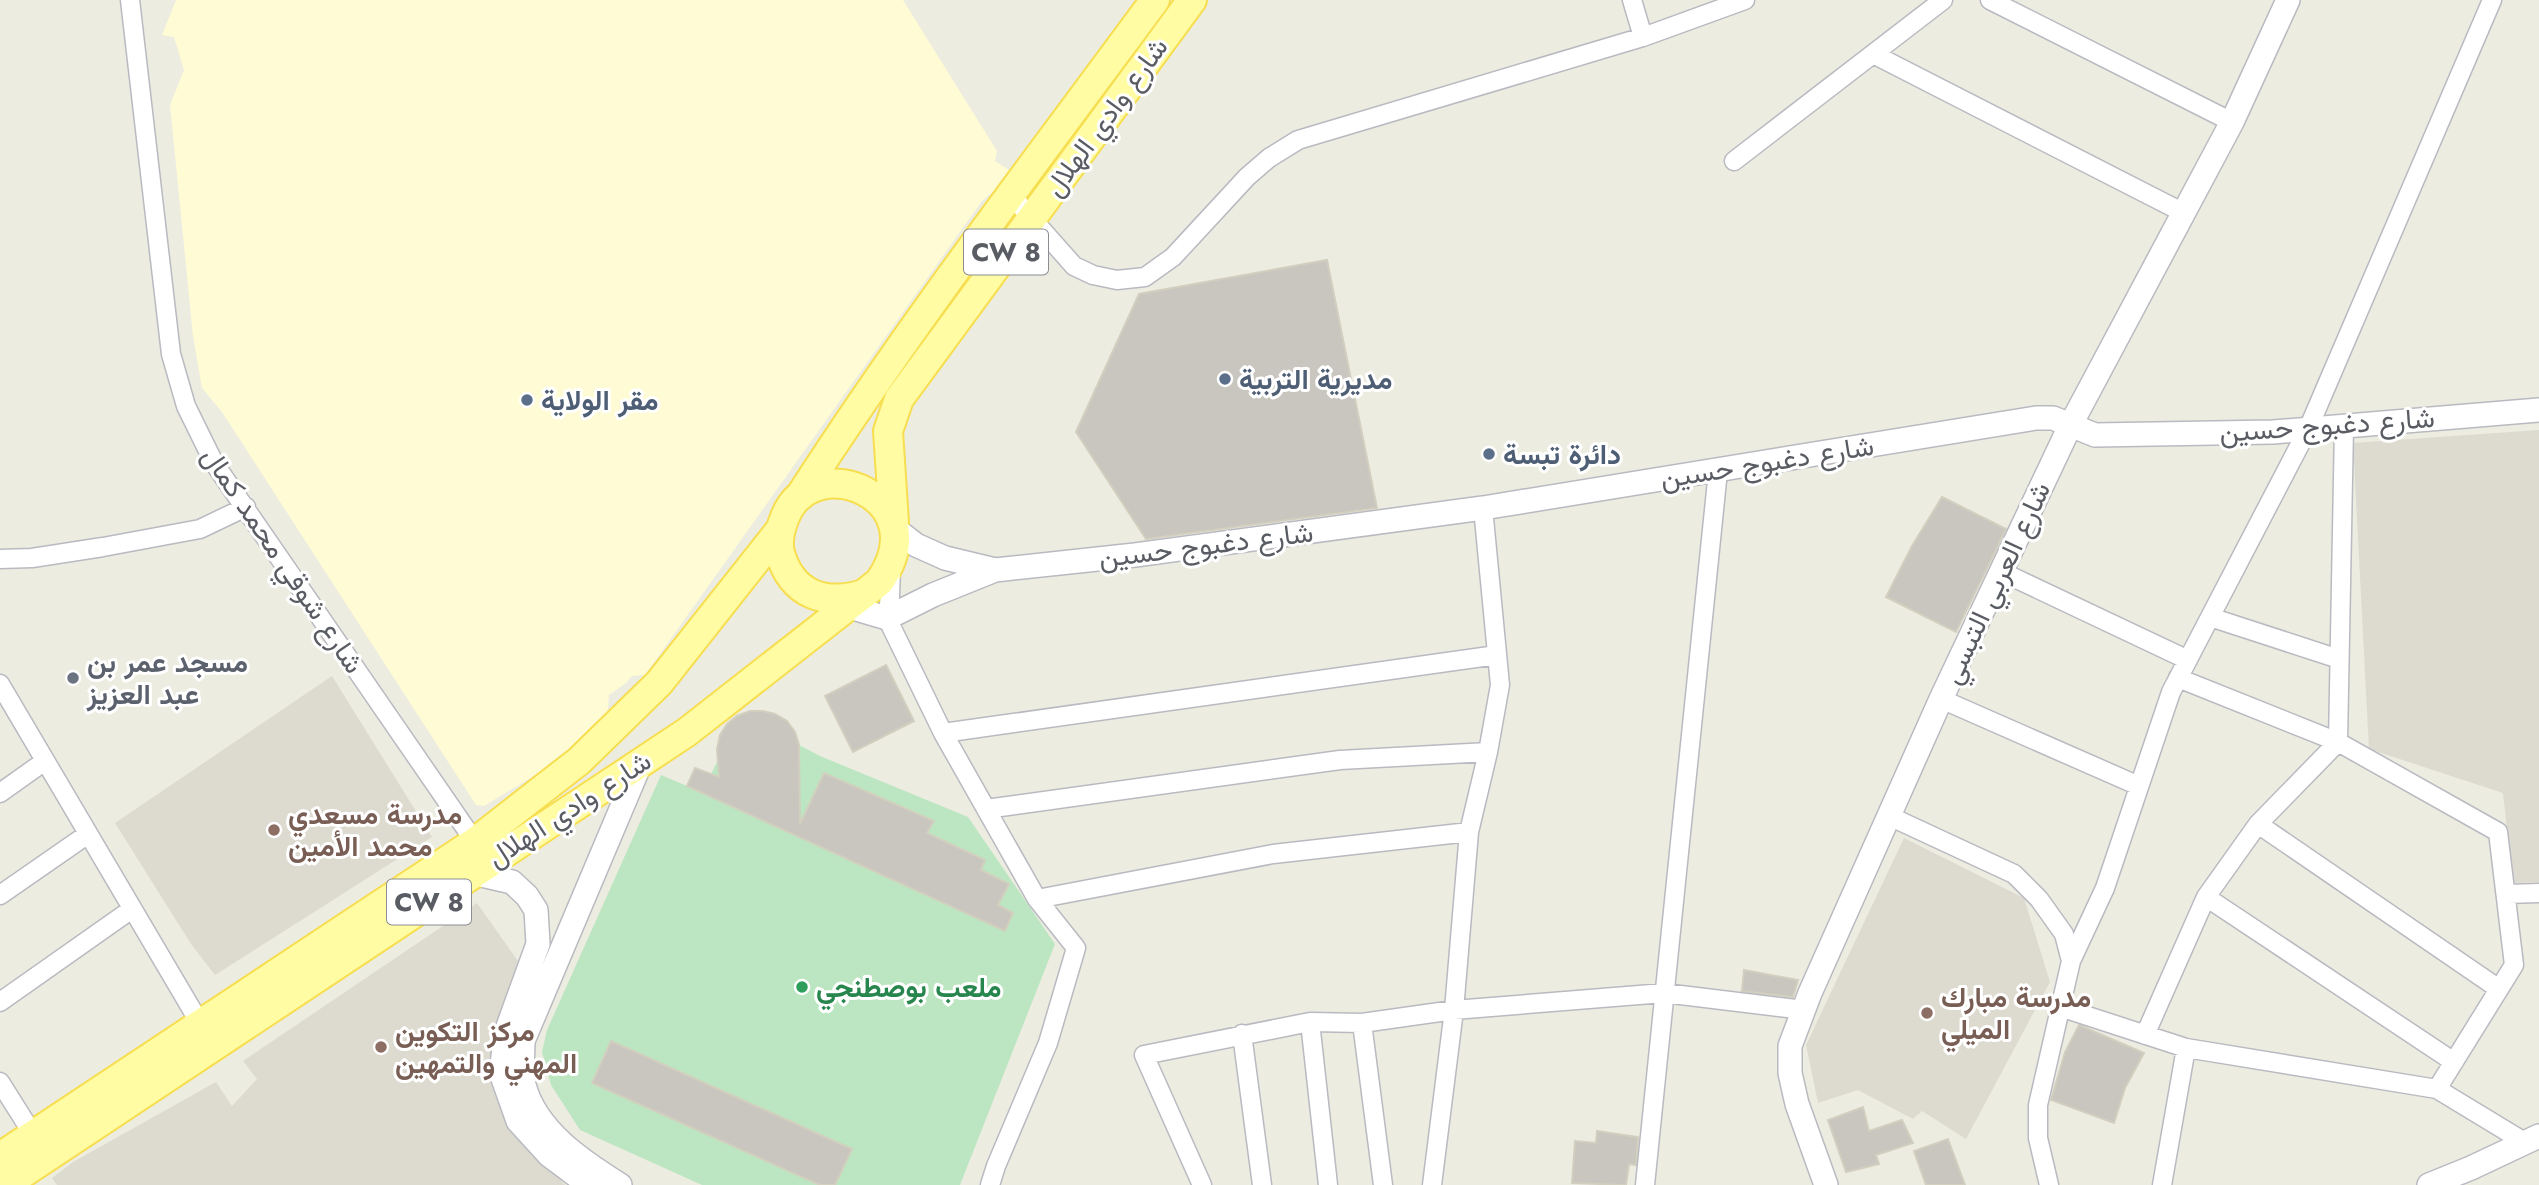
<svg xmlns="http://www.w3.org/2000/svg" width="2539" height="1185" viewBox="0 0 2539 1185" font-family="Jost,Vazirmatn,sans-serif">
<style>
.commercial{fill:#fffbd4}
.education{fill:#dddbd0}
.green{fill:#bce6c1}
.building{fill:#c8c6be;stroke:#d2cfbf;stroke-width:2}
.lines{fill:none;stroke-linecap:round;stroke-linejoin:round}
.minor-casing{stroke:#b9bac1;stroke-width:21}
.tertiary-casing{stroke:#b9bac1;stroke-width:26}
.primary-casing{stroke:#f7de50;stroke-width:32}
.minor{stroke:#fff;stroke-width:18}
.tertiary{stroke:#fff;stroke-width:23}
.primary{stroke:#fffca4;stroke-width:28}
.service-dot{fill:#5c6f8a;stroke:#fff;stroke-width:2.5}
.worship-dot{fill:#6b7280;stroke:#fff;stroke-width:2.5}
.education-dot{fill:#8d6e63;stroke:#fff;stroke-width:2.5}
.leisure-dot{fill:#2e9e5b;stroke:#fff;stroke-width:2.5}
.labels{text-anchor:middle;dominant-baseline:central;stroke-width:6;stroke-linejoin:round;paint-order:stroke}
.shield{fill:#fff;stroke:#8b8d92;stroke-width:2}
.shield-label{font-size:26px;font-weight:bold;fill:#595c63}
.street-label{font-size:28px;fill:#595c63;stroke:#fff}
.service-label{font-size:28px;font-weight:bold;fill:#4e5e75;stroke:#fff;text-anchor:start}
.worship-label{font-size:28px;font-weight:bold;fill:#5b616d;stroke:#fff;text-anchor:start}
.education-label{font-size:28px;font-weight:bold;fill:#785e54;stroke:#fff;text-anchor:start}
.leisure-label{font-size:28px;font-weight:bold;fill:#27864d;stroke:#fff;text-anchor:start}
</style>
<rect width="100%" height="100%" fill="#edece1"/>
<path class="commercial" d="M 176,0 L 903,0 L 997,151 L 995,161 L 1014,173 L 982,201 L 645,675 L 632,676 L 626,683 L 609,695 L 606,732 L 484,806 L 476,805 L 222,412 L 202,388 L 193,336 L 170,105 L 184,70 L 174,37 L 162,35 Z"/>
<path class="education" d="M 2539,430 L 2539,882 L 2513,883 L 2503,793 L 2369,749 L 2353,443 Z
M 332,676 L 432,837 L 215,975 L 191,944 L 115,823 Z
M 1904,838 L 2024,898 L 2050,982 L 1966,1139 L 1922,1111 L 1913,1119 L 1858,1090 L 1818,1103 L 1806,1045 Z
M 477,903 L 525,971 L 520,1135 L 565,1185 L 57,1185 L 52,1178 L 73,1162 L 216,1082 L 232,1106 L 257,1079 L 243,1061 Z"/>
<path class="green" d="M 750,711 C 775,710 791,721 799,745 L 820,756 L 968,817 L 1055,944 L 960,1185 L 702,1185 L 580,1130 L 551,1085 L 542,1052 L 547,1030 L 661,775 L 687,786 L 695,768 L 711,774 L 718,760 L 720,735 Z"/>
<path class="building" d="M 1327,260 L 1377,508 L 1146,539 L 1076,432 L 1139,294 Z
M 1942,497 L 2006,529 L 1956,632 L 1886,597 L 1912,546 Z
M 886,665 L 914,721 L 853,752 L 825,696 Z
M 750,711 L 763,711 L 775,714 L 787,721 L 795,732 L 799,745 L 800,824 L 824,773 L 934,821 L 927,833 L 985,860 L 981,870 L 1009,884 L 998,905 L 1013,913 L 1005,931 L 687,786 L 695,768 L 719,777 L 717,749 L 720,735 L 727,724 L 737,716 Z
M 1744,970 L 1798,980 L 1793,997 L 1742,991 Z
M 2079,1025 L 2144,1053 L 2125,1088 L 2114,1123 L 2051,1100 L 2065,1052 Z
M 611,1041 L 852,1149 L 835,1185 L 820,1185 L 592,1083 Z
M 1863,1107 L 1869,1131 L 1902,1120 L 1913,1143 L 1876,1155 L 1879,1164 L 1846,1172 L 1828,1120 Z
M 1597,1131 L 1638,1137 L 1636,1165 L 1629,1164 L 1626,1185 L 1572,1183 L 1575,1141 L 1596,1143 Z
M 1948,1139 L 1965,1185 L 1926,1185 L 1914,1151 Z"/>
<g class="lines">
<defs>
<path id="minor" d="M 130,0 L 171,354 L 186,406 L 214,463 L 475,842
M 1632,0 L 1643,37
M 1990,0 L 2232,122
M 1873,54 L 2184,213
M 1734,161 L 1943,0
M 1011,195 L 1074,266 L 1093,275 L 1117,280 L 1145,277 L 1173,257 L 1247,177 L 1269,158 L 1298,140 L 1643,37 L 1745,0
M 2344,426 L 2338,742 L 2498,832 L 2514,965 L 2437,1089 L 2526,1143
M 0,559 L 32,558 L 103,547 L 200,529 L 246,507
M 891,566 L 890,597 L 887,618 L 943,733 L 1037,899 L 1076,948 L 1048,1043 L 996,1166 L 990,1185
M 2002,572 L 2188,660
M 2210,617 L 2339,659
M 0,684 L 201,1025
M 1941,699 L 2139,786
M 943,733 L 1497,655
M 0,793 L 45,761
M 986,809 L 1340,760 L 1488,752
M 1889,816 L 2014,874 L 2039,899 L 2064,934 L 2071,961 L 2038,1105 L 2038,1138 L 2049,1185
M 2258,824 L 2499,989
M 2507,894 L 2539,893
M 0,895 L 88,834
M 2206,897 L 2454,1062
M 1037,899 L 1273,854 L 1469,832
M 2071,961 L 2105,888 L 2171,692 L 2308,429 L 2492,0
M 0,1002 L 132,909
M 2060,1007 L 2186,1048 L 2437,1089
M 1310,1022 L 1328,1185
M 1362,1023 L 1383,1185
M 1242,1034 L 1262,1185
M 2145,1035 L 2206,897 L 2258,824 L 2338,742 L 2178,678
M 0,1082 L 34,1136
M 1202,1185 L 1144,1055 L 1310,1022 L 1362,1023 L 1454,1010 L 1664,993 L 1804,1010
M 1432,1185 L 1454,1010 L 1469,832 L 1488,752 L 1500,685 L 1483,508
M 1645,1185 L 1718,471
M 2162,1185 L 2186,1048"/>
<path id="tertiary" d="M 894,528 L 916,545 L 945,558 L 995,570
M 836,603 L 887,618 L 933,595 L 995,570 L 1135,555 L 1483,508 L 2036,418 L 2053,418 L 2095,435 L 2273,432 L 2539,410
M 473,873 L 512,882 L 527,896 L 536,910 L 538,944 L 506,1032 L 501,1073 L 518,1121 L 549,1155 L 589,1185
M 620,1185 C 582,1161 536,1131 524,1085 C 521,1071 523,1054 523,1041 L 641,762
M 1826,1185 L 1797,1104 L 1790,1073 L 1790,1046 L 1810,993 L 1941,699 L 2070,426 L 2232,122 L 2288,0
M 2429,1185 L 2471,1168 L 2539,1136"/>
<path id="primary" d="M 800,496 C 910,325 1034,164 1155,0
M 894,522 L 888,431 L 899,399 L 1192,0
M 0,1157 L 475,842 L 579,761 L 659,683 L 780,530
M 5,1185 L 687,732 L 879,582 C 939,498 813,446 785,517 C 780,529 777,541 780,553 C 792,595 825,606 864,594"/>
</defs>
<use href="#minor" class="minor-casing"/>
<use href="#tertiary" class="tertiary-casing"/>
<use href="#primary" class="primary-casing"/>
<use href="#minor" class="minor"/>
<use href="#tertiary" class="tertiary"/>
<use href="#primary" class="primary"/>
</g>
<g class="service-dot">
<circle cx="1225" cy="379" r="7"/>
<circle cx="527" cy="400" r="7"/>
<circle cx="1489" cy="454" r="7"/>
</g>
<circle class="worship-dot" cx="73" cy="678" r="7"/>
<g class="education-dot">
<circle cx="274" cy="830" r="7"/>
<circle cx="1927" cy="1013" r="7"/>
<circle cx="381" cy="1047" r="7"/>
</g>
<circle class="leisure-dot" cx="802" cy="987" r="7"/>
<g class="labels">
<g class="shield">
<rect x="964" y="229.5" width="84" height="45" rx="5"/>
<rect x="387" y="879.5" width="84" height="45" rx="5"/>
</g>
<g class="shield-label">
<text x="1006" y="252">CW 8</text>
<text x="429" y="902">CW 8</text>
</g>
<g class="street-label">
<text transform="translate(1106 117) rotate(-54)">شارع وادي الهلال</text>
<text transform="translate(2327 425) rotate(-4)">شارع دغبوج حسين</text>
<text transform="translate(1767 462) rotate(-9)">شارع دغبوج حسين</text>
<text transform="translate(1206 545) rotate(-7)">شارع دغبوج حسين</text>
<text transform="translate(283 560) rotate(56)">شارع شوقي محمد كمال</text>
<text transform="translate(1996 583) rotate(-65)">شارع العربي التبسي</text>
<text transform="translate(569 809) rotate(-33)">شارع وادي الهلال</text>
</g>
<g class="service-label">
<text x="1239" y="379">مديرية التربية</text>
<text x="541" y="400">مقر الولاية</text>
<text x="1503" y="454">دائرة تبسة</text>
</g>
<g class="worship-label">
<text x="87" y="662">مسجد عمر بن<tspan x="87" dy="32">عبد العزيز</tspan></text>
</g>
<g class="education-label">
<text x="288" y="814">مدرسة مسعدي<tspan x="288" dy="32">محمد الأمين</tspan></text>
<text x="1941" y="997">مدرسة مبارك<tspan x="1941" dy="32">الميلي</tspan></text>
<text x="395" y="1031">مركز التكوين<tspan x="395" dy="32">المهني والتمهين</tspan></text>
</g>
<g class="leisure-label">
<text x="816" y="987">ملعب بوصطنجي</text>
</g>
</g>
</svg>
